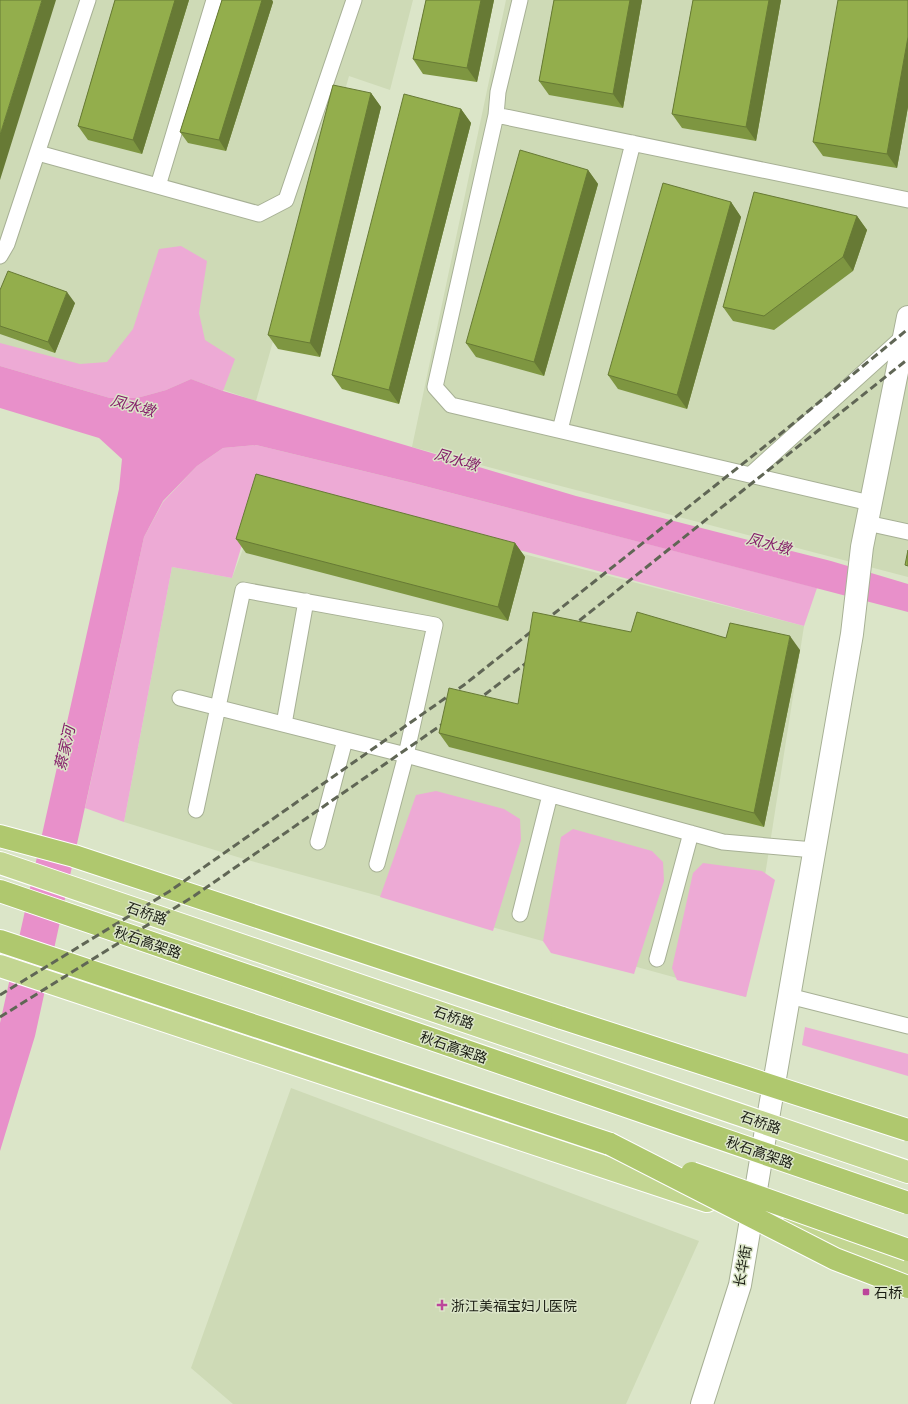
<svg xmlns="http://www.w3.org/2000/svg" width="908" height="1404" viewBox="0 0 908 1404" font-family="'Noto Sans','Noto Sans SC',sans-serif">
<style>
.built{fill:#cedab6}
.green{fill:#edaad5}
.water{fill:#e890ca}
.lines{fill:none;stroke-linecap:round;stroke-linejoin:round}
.service-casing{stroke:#a7b095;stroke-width:17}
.minor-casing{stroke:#a7b095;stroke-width:24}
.tertiary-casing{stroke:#a7b095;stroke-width:24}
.primary-casing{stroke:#fff;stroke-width:24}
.trunk-casing{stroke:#fff;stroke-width:24}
.service{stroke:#fff;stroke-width:15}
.minor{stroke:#fff;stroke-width:22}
.tertiary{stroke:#fff;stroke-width:22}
.primary{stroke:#c3d692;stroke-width:22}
.trunk{stroke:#afc86e;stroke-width:22}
.rail{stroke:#606655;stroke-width:3;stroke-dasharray:8 4;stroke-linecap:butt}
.trunk-bridge-casing{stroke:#fff;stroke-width:24;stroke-linecap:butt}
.trunk-bridge{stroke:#afc86e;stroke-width:22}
.wall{fill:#7e9641}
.shaded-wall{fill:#677a35}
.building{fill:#93ae4c;stroke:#677a35}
.poi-dot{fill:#bc459b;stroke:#dbe5c8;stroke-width:1.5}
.labels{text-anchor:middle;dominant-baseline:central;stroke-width:3;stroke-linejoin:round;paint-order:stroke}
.street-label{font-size:14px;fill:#1a1d13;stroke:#dbe5c8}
.poi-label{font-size:14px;fill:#1a1d13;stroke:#dbe5c8;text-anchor:start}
.water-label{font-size:15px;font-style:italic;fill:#851e6a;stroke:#dbe5c8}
</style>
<rect width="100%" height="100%" fill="#dbe5c8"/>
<path class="built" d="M 0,0 L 413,0 L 390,90 L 349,76 L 256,401 L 191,379 L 0,365 Z
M 506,0 L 908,0 L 908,577 L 412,447 Z
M 266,488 L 804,626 L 746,997 L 244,859 L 124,822 L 172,567 L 232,578 Z
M 291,1088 L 699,1241 L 626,1404 L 233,1404 L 191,1368 Z"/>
<path class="green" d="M 181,246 L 207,261 L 199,313 L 205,340 L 235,359 L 223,391 L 191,379 L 166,390 L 137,398 L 110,398 L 0,366 L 0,343 L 80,364 L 107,362 L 133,329 L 159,249 Z
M 256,445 L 413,483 L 817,588 L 804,626 L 261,481 L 232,578 L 172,567 L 124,822 L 85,808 L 144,537 L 163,502 L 197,466 L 223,448 Z
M 436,791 L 504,809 L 520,819 L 521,840 L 493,931 L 380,897 L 416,795 Z
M 573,829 L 652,851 L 663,862 L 664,881 L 634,974 L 551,953 L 543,941 L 561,837 Z
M 703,863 L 762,871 L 775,880 L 746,997 L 677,980 L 672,968 L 693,873 Z
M 805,1027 L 908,1054 L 908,1076 L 802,1045 Z"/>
<path class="water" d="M 0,366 L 110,398 L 137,398 L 166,390 L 191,379 L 223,391 L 576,496 L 831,561 L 908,584 L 908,612 L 413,483 L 256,445 L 223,448 L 197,466 L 163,501 L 144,537 L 35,1036 L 0,1151 L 0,1023 L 119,489 L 122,459 L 99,438 L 0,408 Z"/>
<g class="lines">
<defs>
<path id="service" d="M 520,0 L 498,92 L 496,115 L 908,200
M 496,115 L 435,387 L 451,405 L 870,503
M 38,153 L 259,214 L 286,200 L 354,0
M 158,186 L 214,0
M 0,256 L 7,244 L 88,0
M 560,430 L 633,143
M 750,475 L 905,335
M 867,523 L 908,532
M 180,698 L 406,755 L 723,842 L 814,850
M 284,724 L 306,601
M 196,810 L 243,590 L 435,625 L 406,755 L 377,864
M 318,842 L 345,740
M 520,914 L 550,795
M 657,959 L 691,833
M 789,996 L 908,1026"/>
<path id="minor" d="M 767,1124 L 852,634 L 862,547 L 908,317"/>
<path id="tertiary" d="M 702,1404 L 740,1285 L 767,1124"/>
<path id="primary" d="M 0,863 L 908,1172
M 0,966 L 707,1201
M 789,1228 L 852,1249 L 908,1271"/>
<path id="trunk" d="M 0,836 L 74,856 L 562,1018
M 0,891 L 292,991
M 0,941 L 610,1144"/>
</defs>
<use href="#service" class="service-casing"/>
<use href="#minor" class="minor-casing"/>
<use href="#tertiary" class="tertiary-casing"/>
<use href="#primary" class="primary-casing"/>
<use href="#trunk" class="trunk-casing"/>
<use href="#service" class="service"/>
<use href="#minor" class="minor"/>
<use href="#tertiary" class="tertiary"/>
<use href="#primary" class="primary"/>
<use href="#trunk" class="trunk"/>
<path class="rail" d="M 570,628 L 908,359
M 475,702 L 534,657
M 0,995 L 170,891 L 464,685 L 784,431 L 908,329
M 0,1017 L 194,896 L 450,719"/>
<defs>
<path id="trunk-bridge" d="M 292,991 L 908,1203
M 562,1018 L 908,1130
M 610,1144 L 835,1259 L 908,1287
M 692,1173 L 908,1250"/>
</defs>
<use href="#trunk-bridge" class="trunk-bridge-casing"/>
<use href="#trunk-bridge" class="trunk-bridge"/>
</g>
<path class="wall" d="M 115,0 L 189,0 L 142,154 L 88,140 L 78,126 Z
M 222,0 L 272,0 L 273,2 L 226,151 L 188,143 L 180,132 Z
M 426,0 L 494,0 L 477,82 L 423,74 L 413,59 Z
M 554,0 L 642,0 L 623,108 L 549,95 L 539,81 Z
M 693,0 L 781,0 L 756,141 L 682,128 L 672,114 Z
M 908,0 L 908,107 L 897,168 L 823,156 L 813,142 Z
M 371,93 L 381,107 L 320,357 L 278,349 L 268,335 Z
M 461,109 L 471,123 L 399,404 L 342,389 L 332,375 Z
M 588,170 L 598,184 L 544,376 L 476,357 L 466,343 Z
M 731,202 L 741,217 L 687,409 L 618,389 L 608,375 Z
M 857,216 L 867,230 L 853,271 L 774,330 L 733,321 L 723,307 Z
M 0,290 L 75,303 L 55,353 L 0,334 Z
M 236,539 L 515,543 L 525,557 L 508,621 L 246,553 Z
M 631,632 L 726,638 L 800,650 L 764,827 L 449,747 L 439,733 L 518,704 Z"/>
<path class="shaded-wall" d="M 42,0 L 56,0 L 0,180 L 0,135 Z
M 175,0 L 189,0 L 142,154 L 133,140 Z
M 262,0 L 272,0 L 273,2 L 226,151 L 219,140 Z
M 481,0 L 494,0 L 477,82 L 467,68 Z
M 630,0 L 642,0 L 623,108 L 613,94 Z
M 769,0 L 781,0 L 756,141 L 746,127 Z
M 908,37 L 908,107 L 897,168 L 887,154 Z
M 371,93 L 381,107 L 320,357 L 310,343 Z
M 461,109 L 471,123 L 399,404 L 389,390 Z
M 588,170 L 598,184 L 544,376 L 534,362 Z
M 731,202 L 741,217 L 687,409 L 677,395 Z
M 857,216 L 867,230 L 853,271 L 843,257 Z
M 67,292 L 75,303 L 55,353 L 48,342 Z
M 515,543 L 525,557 L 508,621 L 498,607 Z
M 790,636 L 800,650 L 764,827 L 754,813 Z"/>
<path class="building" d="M 0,0 L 42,0 L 0,135 Z
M 115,0 L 175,0 L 133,140 L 78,126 Z
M 222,0 L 262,0 L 219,140 L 180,132 Z
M 426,0 L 481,0 L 467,68 L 413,59 Z
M 554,0 L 630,0 L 613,94 L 539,81 Z
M 693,0 L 769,0 L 746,127 L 672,114 Z
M 838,0 L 908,0 L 908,37 L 887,154 L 813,142 Z
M 333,85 L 371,93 L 310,343 L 268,335 Z
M 404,94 L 461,109 L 389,390 L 332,375 Z
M 520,150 L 588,170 L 534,362 L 466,343 Z
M 663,183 L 731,202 L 677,395 L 608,375 Z
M 754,192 L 857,216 L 843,257 L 764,316 L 723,307 Z
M 8,271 L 67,292 L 48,342 L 0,326 L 0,290 Z
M 256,474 L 515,543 L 498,607 L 236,539 Z
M 908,550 L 908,566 L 905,565 Z
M 533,612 L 631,632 L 637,612 L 726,638 L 730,623 L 790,636 L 754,813 L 439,733 L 449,688 L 518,704 Z"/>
<g class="poi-dot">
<rect x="862" y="1288" width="8" height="8" rx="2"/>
<path d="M440 1299h4v4h4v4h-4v4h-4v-4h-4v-4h4z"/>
</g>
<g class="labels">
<g class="street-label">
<text transform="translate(147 913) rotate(19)">石桥路</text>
<text transform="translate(148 942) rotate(19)">秋石高架路</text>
<text transform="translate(454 1017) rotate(19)">石桥路</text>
<text transform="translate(454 1047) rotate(19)">秋石高架路</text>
<text transform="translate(761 1122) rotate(19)">石桥路</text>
<text transform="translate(760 1152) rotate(19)">秋石高架路</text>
<text transform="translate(742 1266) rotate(-80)">长华街</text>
</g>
<g class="poi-label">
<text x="874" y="1292">石桥</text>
<text x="451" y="1305">浙江美福宝妇儿医院</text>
</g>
<g class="water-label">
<text transform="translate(133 405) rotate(15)">凤水墩</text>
<text transform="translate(457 459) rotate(16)">凤水墩</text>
<text transform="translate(769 543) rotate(15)">凤水墩</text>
<text transform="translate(64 748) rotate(-77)">蔡家河</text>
</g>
</g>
</svg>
